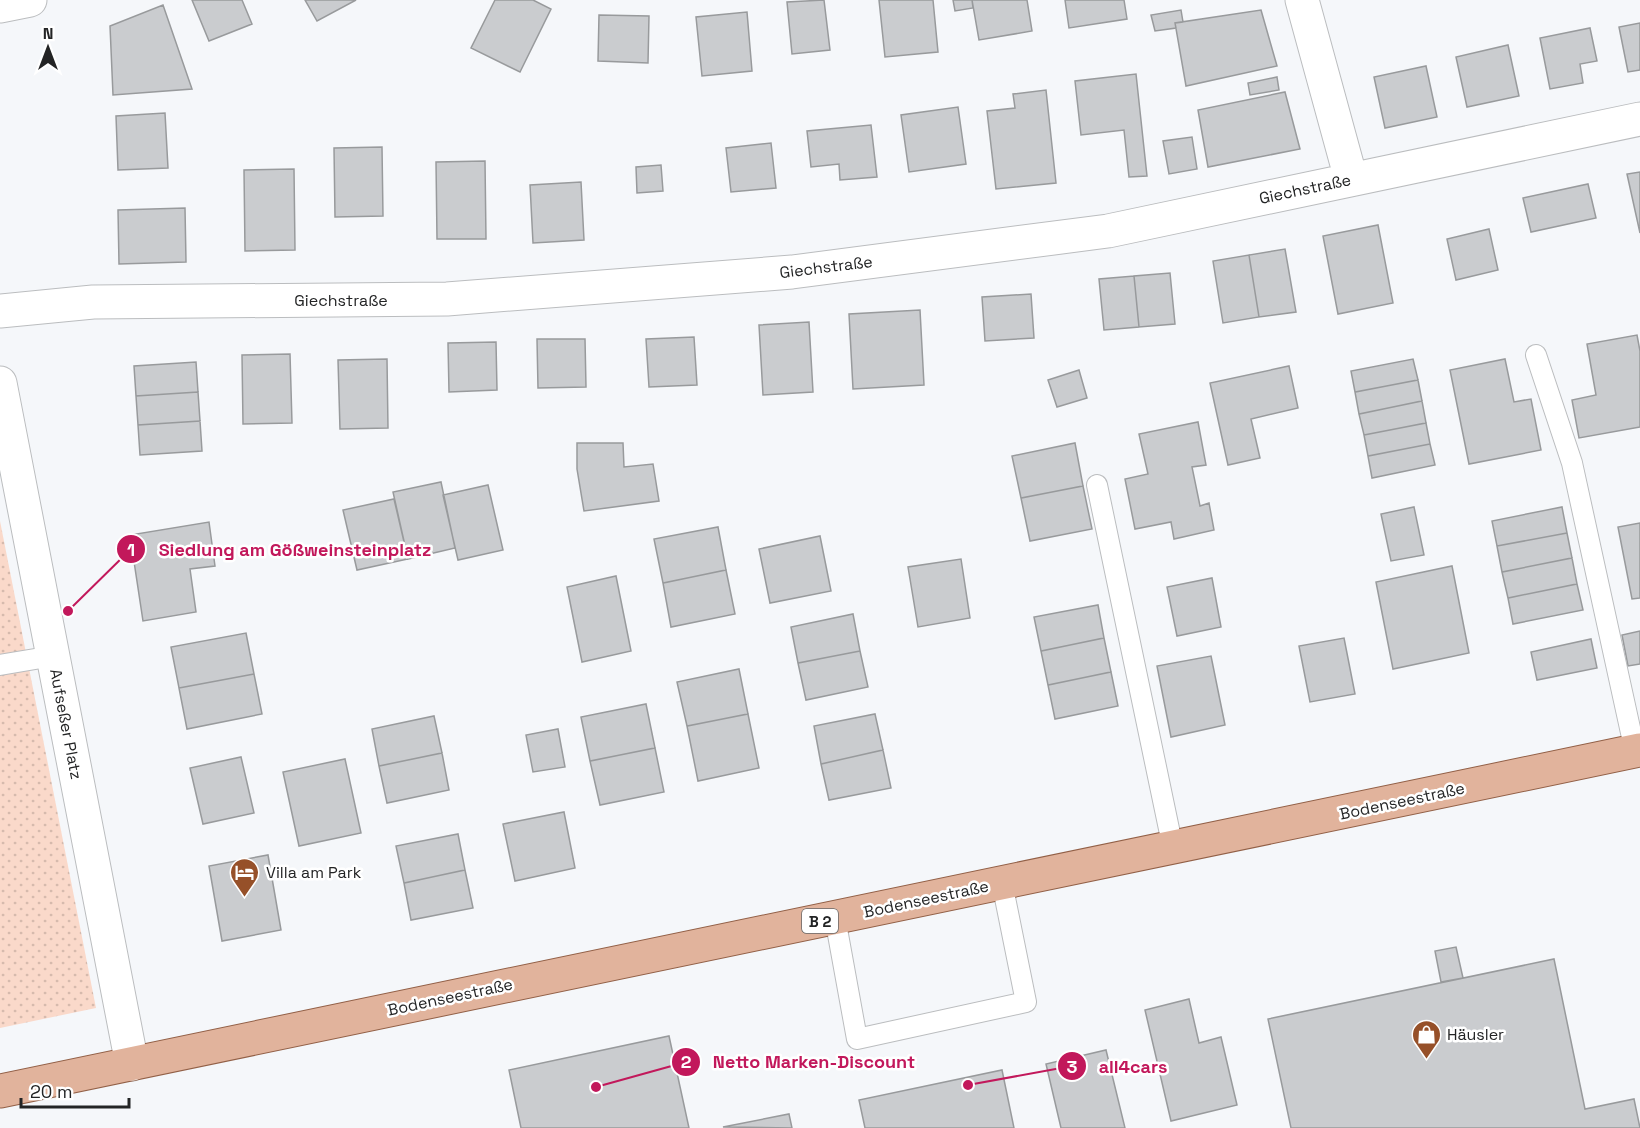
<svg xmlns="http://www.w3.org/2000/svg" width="1640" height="1128" viewBox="0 0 1640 1128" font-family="'Space Grotesk',sans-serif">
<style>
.grass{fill:url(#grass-dots)}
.building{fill:#cacccf;stroke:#989a9c;stroke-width:1.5}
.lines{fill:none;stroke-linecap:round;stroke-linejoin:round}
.lane-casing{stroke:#bbbdbf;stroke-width:22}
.street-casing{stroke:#bbbdbf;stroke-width:35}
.primary-casing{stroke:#926047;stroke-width:35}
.lane{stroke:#fff;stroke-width:20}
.street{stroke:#fff;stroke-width:33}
.primary{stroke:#e1b39c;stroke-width:33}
.labels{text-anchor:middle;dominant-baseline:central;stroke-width:5;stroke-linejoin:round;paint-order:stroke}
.shield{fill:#fff;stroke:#656666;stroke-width:1.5}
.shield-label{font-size:15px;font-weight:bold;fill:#232425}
.street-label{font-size:16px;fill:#232425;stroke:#fff}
.poi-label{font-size:16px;fill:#232425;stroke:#fff;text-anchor:start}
.leader{fill:none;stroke:#c2185b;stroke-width:2}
.callout-dot{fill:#c2185b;stroke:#fff;stroke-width:2}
.mark-label{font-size:18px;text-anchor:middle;font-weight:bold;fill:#fff}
.callout-label{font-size:18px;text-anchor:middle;font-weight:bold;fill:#c2185b;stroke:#fff;stroke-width:5;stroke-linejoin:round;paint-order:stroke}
</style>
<defs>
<pattern id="grass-dots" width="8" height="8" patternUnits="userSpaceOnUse" patternTransform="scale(1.5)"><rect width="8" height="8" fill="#fad9ca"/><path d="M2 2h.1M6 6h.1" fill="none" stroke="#d6baad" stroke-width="1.8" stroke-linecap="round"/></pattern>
</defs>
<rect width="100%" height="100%" fill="#f5f7fa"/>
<path class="grass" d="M 0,521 L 96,1008 L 0,1028 Z"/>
<path class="building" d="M 192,0 L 242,0 L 252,24 L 209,41 Z
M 305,0 L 356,0 L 317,21 Z
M 495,0 L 533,0 L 551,9 L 520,72 L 471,48 Z
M 824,0 L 830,50 L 792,54 L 787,2 Z
M 879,0 L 933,0 L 938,52 L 885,57 Z
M 953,0 L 972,0 L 973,8 L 955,11 Z
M 972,0 L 1027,0 L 1032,31 L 979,40 Z
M 1065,0 L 1124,0 L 1127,19 L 1069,28 Z
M 163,5 L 192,89 L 113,95 L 110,26 Z
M 1181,10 L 1183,22 L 1175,23 L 1176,28 L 1155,31 L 1151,15 Z
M 1261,10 L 1277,66 L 1186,86 L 1175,23 Z
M 747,12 L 752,71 L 702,76 L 696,17 Z
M 599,15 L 649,16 L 648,63 L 598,61 Z
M 1640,23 L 1640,70 L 1628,72 L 1619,27 Z
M 1590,28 L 1597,61 L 1580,64 L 1583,83 L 1550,89 L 1540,38 Z
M 1508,45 L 1519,96 L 1467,107 L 1456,57 Z
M 1426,66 L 1437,117 L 1385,128 L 1374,77 Z
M 1136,74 L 1147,176 L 1129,177 L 1124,130 L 1081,135 L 1075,81 Z
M 1277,77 L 1279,90 L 1250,95 L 1248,83 Z
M 1046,90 L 1056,183 L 996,189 L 987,111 L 1015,108 L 1013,94 Z
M 1285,92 L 1300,149 L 1208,167 L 1198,110 Z
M 958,107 L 966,164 L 909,172 L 901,115 Z
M 165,113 L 168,168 L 118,170 L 116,116 Z
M 871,125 L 877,177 L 840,180 L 839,164 L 811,167 L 807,131 Z
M 1192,137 L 1197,169 L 1169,174 L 1163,141 Z
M 771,143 L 776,188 L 731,192 L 726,148 Z
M 382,147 L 383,216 L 335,217 L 334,148 Z
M 485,161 L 486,239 L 437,239 L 436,162 Z
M 661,165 L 663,191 L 637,193 L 636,167 Z
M 294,169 L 295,250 L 245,251 L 244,170 Z
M 1640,172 L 1640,233 L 1627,174 Z
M 581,182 L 584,240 L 533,243 L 530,185 Z
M 1588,184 L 1596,218 L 1531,232 L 1523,198 Z
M 185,208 L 186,262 L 119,264 L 118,210 Z
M 1378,225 L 1393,303 L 1338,314 L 1323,236 Z
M 1489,229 L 1498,270 L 1456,280 L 1447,239 Z
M 1285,249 L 1296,312 L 1259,317 L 1249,255 Z
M 1249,255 L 1259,317 L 1223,323 L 1213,261 Z
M 1170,273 L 1175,324 L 1139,327 L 1134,276 Z
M 1134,276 L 1139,327 L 1104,330 L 1099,279 Z
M 1031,294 L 1034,338 L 985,341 L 982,297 Z
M 920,310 L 924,385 L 853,389 L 849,314 Z
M 809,322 L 813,392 L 763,395 L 759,325 Z
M 1637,335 L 1640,351 L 1640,427 L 1579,438 L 1572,400 L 1596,395 L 1587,344 Z
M 694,337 L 697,385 L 649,387 L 646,339 Z
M 537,339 L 585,339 L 586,387 L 538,388 Z
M 496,342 L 497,390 L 449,392 L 448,343 Z
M 290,354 L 292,423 L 243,424 L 242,355 Z
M 387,359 L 388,428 L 340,429 L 338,360 Z
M 1413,359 L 1418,380 L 1355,392 L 1351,371 Z
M 1505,359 L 1514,402 L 1531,399 L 1541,450 L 1469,464 L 1450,370 Z
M 196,362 L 198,392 L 136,396 L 134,366 Z
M 1289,366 L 1298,408 L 1251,419 L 1260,458 L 1228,465 L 1210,383 Z
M 1079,370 L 1087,398 L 1057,407 L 1048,380 Z
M 1418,380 L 1422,401 L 1359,414 L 1355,392 Z
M 198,392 L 200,421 L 138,425 L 136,396 Z
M 1422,401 L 1426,423 L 1364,435 L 1359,414 Z
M 200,421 L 202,451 L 140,455 L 138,425 Z
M 1198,422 L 1206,465 L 1192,467 L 1200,506 L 1209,503 L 1214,530 L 1174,539 L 1171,522 L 1135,529 L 1125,479 L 1148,474 L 1139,434 Z
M 1426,423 L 1430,444 L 1368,456 L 1364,435 Z
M 577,443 L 623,443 L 624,467 L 653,464 L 659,501 L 584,511 L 577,469 Z
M 1075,443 L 1083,486 L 1021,498 L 1012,456 Z
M 1430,444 L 1435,465 L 1372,478 L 1368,456 Z
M 441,482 L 455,548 L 408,559 L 393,492 Z
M 488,485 L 503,550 L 458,560 L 443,495 Z
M 1083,486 L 1092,529 L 1030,541 L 1021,498 Z
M 394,499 L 408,559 L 357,570 L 343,510 Z
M 1414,507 L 1424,555 L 1391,561 L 1381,514 Z
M 1562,507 L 1567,533 L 1497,546 L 1492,521 Z
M 209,522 L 215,566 L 190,569 L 196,612 L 143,621 L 130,535 Z
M 1640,523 L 1640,598 L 1632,599 L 1618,527 Z
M 718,527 L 726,570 L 663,583 L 654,539 Z
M 1567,533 L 1572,558 L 1502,572 L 1497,546 Z
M 820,536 L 831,591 L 770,603 L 759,549 Z
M 1572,558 L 1577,584 L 1508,598 L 1502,572 Z
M 961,559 L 970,618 L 918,627 L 908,567 Z
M 1452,566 L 1469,653 L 1393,669 L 1376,582 Z
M 726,570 L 735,614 L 671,627 L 663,583 Z
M 616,576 L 631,651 L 582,662 L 567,587 Z
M 1212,578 L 1221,627 L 1177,636 L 1167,587 Z
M 1577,584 L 1583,610 L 1513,624 L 1508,598 Z
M 1098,605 L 1104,638 L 1041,651 L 1034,617 Z
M 853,614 L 860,651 L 798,663 L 791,627 Z
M 1640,631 L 1640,664 L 1628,666 L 1622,635 Z
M 246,633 L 254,674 L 179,688 L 171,647 Z
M 1104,638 L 1111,672 L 1048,685 L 1041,651 Z
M 1344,638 L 1355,694 L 1310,702 L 1299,646 Z
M 1591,639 L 1597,668 L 1537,680 L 1531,652 Z
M 860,651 L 868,687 L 806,700 L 798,663 Z
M 1211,656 L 1225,725 L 1171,737 L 1157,666 Z
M 739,669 L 748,714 L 687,726 L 677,682 Z
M 1111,672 L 1118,706 L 1055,719 L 1048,685 Z
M 254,674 L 262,714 L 187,729 L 179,688 Z
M 646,704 L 655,748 L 590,761 L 581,717 Z
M 748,714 L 759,768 L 698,781 L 687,726 Z
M 875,714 L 883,750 L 821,764 L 814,726 Z
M 434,716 L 442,753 L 379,766 L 372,729 Z
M 558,729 L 565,767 L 533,772 L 526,735 Z
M 655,748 L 664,792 L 600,805 L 590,761 Z
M 883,750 L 891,788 L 829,800 L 821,764 Z
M 442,753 L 449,790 L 387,803 L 379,766 Z
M 241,757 L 254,813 L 203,824 L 190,768 Z
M 345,759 L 361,833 L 299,846 L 283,772 Z
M 564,812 L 575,868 L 515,881 L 503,824 Z
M 458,834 L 465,870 L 404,883 L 396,846 Z
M 268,855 L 281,930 L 222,941 L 209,866 Z
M 465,870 L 473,908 L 411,920 L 404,883 Z
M 1456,947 L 1463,978 L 1441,982 L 1435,951 Z
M 1554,959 L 1585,1109 L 1634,1099 L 1640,1128 L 1291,1128 L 1268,1019 Z
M 1189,999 L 1199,1043 L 1221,1037 L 1237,1105 L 1171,1121 L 1145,1010 Z
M 669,1036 L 689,1128 L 521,1128 L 509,1070 Z
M 1106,1050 L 1125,1128 L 1061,1128 L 1046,1064 Z
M 1002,1070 L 1014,1128 L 865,1128 L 859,1100 Z
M 789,1114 L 792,1128 L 723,1127 Z"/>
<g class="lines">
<defs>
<path id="lane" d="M 1536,355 L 1572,463 L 1635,751
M 1097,485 L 1173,848
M 0,665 L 53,656
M 835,918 L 857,1039 L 1026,1002 L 1002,883"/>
<path id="street" d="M 1302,0 L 1351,179
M 0,6 L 30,0
M 0,311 L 93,302 L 447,299 L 792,272 L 1108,231 L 1640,119
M 0,383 L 132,1064"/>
<path id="primary" d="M 0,1091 L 1640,750"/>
</defs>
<use href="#lane" class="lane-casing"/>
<use href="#street" class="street-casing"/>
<use href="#primary" class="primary-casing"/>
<use href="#lane" class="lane"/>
<use href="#street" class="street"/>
<use href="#primary" class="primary"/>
</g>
<defs>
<symbol id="hotel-pin" viewBox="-11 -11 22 30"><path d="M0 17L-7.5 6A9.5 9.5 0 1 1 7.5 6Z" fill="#965029" stroke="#fff"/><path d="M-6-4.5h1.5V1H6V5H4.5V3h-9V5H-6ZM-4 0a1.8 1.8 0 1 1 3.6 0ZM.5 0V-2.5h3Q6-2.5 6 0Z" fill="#fff"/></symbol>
<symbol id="shop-pin" viewBox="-11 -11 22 30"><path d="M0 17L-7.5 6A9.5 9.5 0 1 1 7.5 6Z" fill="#965029" stroke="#fff"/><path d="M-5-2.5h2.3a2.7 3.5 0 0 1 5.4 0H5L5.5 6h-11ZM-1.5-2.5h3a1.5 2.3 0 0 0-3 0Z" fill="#fff"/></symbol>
</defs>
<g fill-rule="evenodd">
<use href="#hotel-pin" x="228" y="856" width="33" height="45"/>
<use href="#shop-pin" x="1410" y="1018" width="33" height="45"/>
</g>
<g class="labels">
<rect class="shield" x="802" y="909" width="36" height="24" rx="4.5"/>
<g class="shield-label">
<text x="820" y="921">B 2</text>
</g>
<g class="street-label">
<text transform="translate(1305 189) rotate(-12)">Giechstraße</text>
<text transform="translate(826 267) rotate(-7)">Giechstraße</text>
<text x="341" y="300">Giechstraße</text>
<text transform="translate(66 724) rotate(79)">Aufseßer Platz</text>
<text transform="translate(1402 801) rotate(-12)">Bodenseestraße</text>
<text transform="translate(926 899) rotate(-12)">Bodenseestraße</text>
<text transform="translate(450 997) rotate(-12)">Bodenseestraße</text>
</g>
<g class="poi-label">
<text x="266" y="872">Villa am Park</text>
<text x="1447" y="1034">Häusler</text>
</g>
</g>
<path class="leader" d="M68 611L131 549M596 1087L686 1062M968 1085L1072 1066"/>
<g class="callout-dot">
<circle cx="68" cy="611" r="6"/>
<circle cx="596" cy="1087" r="6"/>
<circle cx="968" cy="1085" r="6"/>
<circle cx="131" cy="549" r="15"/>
<circle cx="686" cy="1062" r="15"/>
<circle cx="1072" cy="1066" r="15"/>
</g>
<g class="mark-label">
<text x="131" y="556">1</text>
<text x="686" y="1068">2</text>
<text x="1072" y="1073">3</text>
</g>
<g class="callout-label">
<text x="295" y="556">Siedlung am Gößweinsteinplatz</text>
<text x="814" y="1068">Netto Marken-Discount</text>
<text x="1133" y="1073">all4cars</text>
</g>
<g transform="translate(48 48)" stroke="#ffffff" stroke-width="4.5" paint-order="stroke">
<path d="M0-4.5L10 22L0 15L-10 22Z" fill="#232425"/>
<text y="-9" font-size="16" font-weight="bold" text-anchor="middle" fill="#232425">N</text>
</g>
<path d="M21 1098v9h108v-9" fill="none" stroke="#232425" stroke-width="3"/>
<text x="30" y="1098" font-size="18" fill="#232425" stroke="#ffffff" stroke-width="4.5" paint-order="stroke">20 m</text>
</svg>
